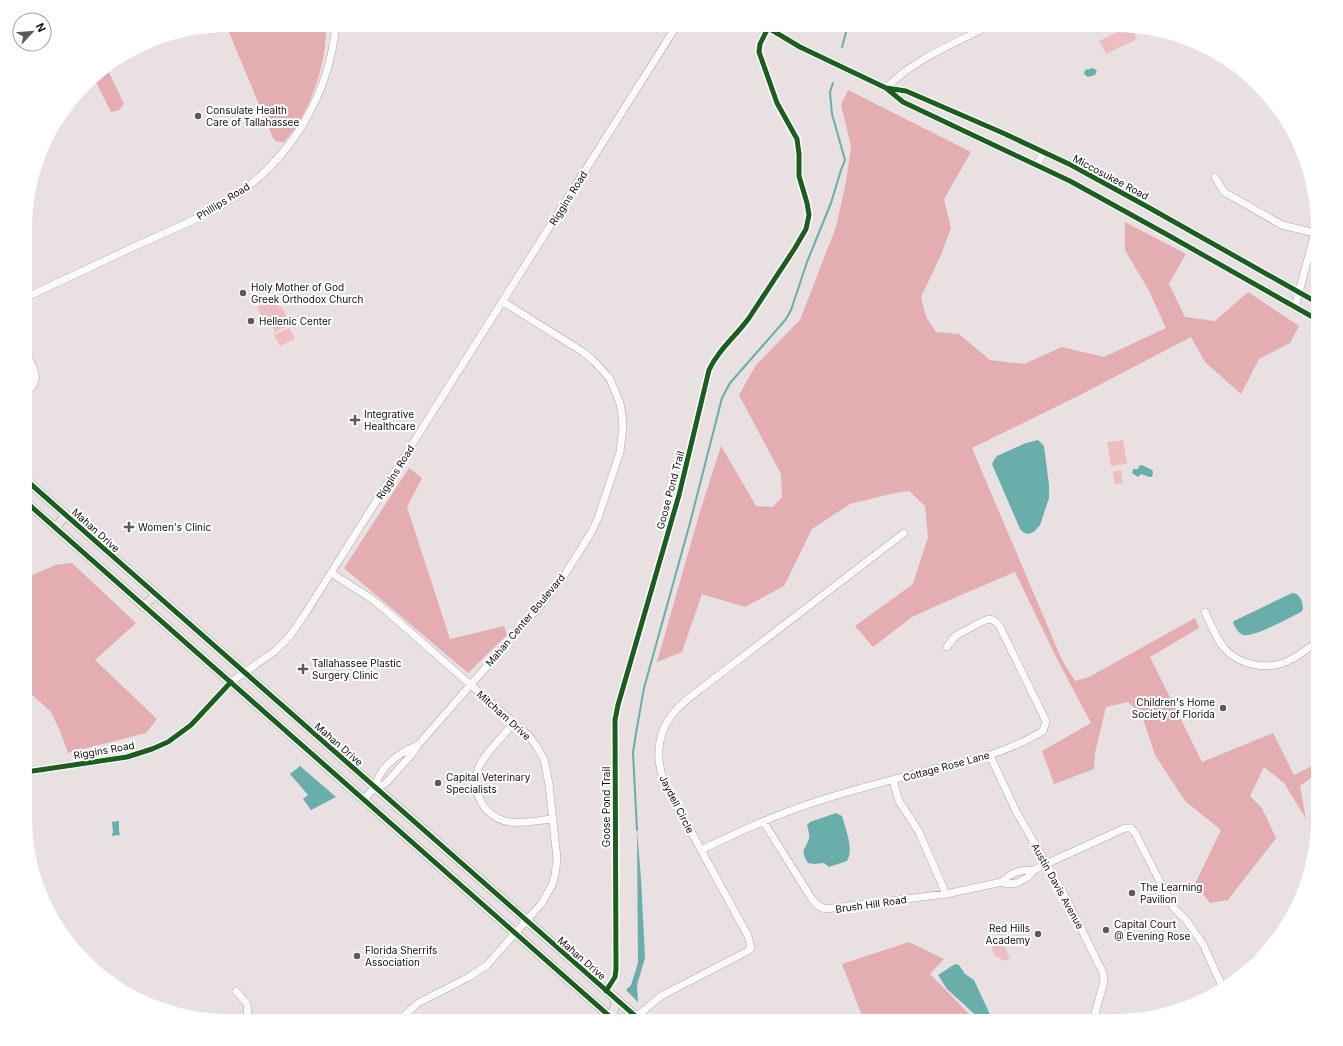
<svg xmlns="http://www.w3.org/2000/svg" width="1343" height="1046" viewBox="0 0 1343 1046" font-family="Inter,sans-serif">
<style>
.green{fill:#edbdc2}
.forest{fill:#e4adb2}
.water{fill:#69aeaa}
.lines{fill:none;stroke-linecap:round;stroke-linejoin:round}
.stream{stroke:#69aeaa;stroke-width:2}
.minor-casing{stroke:#b0aaab;stroke-width:8}
.major-casing{stroke:#c3bfc0;stroke-width:10}
.minor{stroke:#fcfafa;stroke-width:7}
.major{stroke:#ece5e6;stroke-width:8}
.cycleway-casing{stroke:#fff;stroke-width:8}
.cycleway{stroke:#1b5e20;stroke-width:5}
.poi-dot{fill:#5e5858;stroke:#fff;stroke-width:1.5}
.labels{text-anchor:middle;dominant-baseline:central;stroke-width:4;stroke-linejoin:round;paint-order:stroke}
.poi-label{font-size:10px;fill:#130f0f;stroke:#fff;text-anchor:start}
.street-label{font-size:10px;fill:#130f0f;stroke:#fff}
</style>
<rect width="100%" height="100%" fill="#e8e0e1"/>
<path class="green" d="M 1130,26 L 1137,39 L 1106,54 L 1099,41 Z
M 276,297 L 279,302 L 277,305 L 282,308 L 290,324 L 275,332 L 270,322 L 266,324 L 257,307 Z
M 289,328 L 295,339 L 280,346 L 274,335 Z
M 1123,440 L 1127,464 L 1111,466 L 1107,442 Z
M 1121,470 L 1123,483 L 1115,484 L 1113,472 Z
M 998,938 L 1001,938 L 1010,958 L 1005,961 L 995,956 L 992,949 L 993,941 Z"/>
<path class="forest" d="M 228,25 L 326,25 C 327,64 310,114 284,142 L 277,142 L 273,138 L 228,30 L 222,26 Z
M 168,35 L 157,40 L 109,72 L 124,104 L 119,110 L 111,112 L 97,84 L 92,78 L 94,75 L 163,36 Z
M 848,90 L 971,152 L 944,199 L 951,228 L 941,255 L 921,297 L 926,317 L 936,332 L 959,334 L 990,360 L 1024,364 L 1062,347 L 1104,357 L 1166,328 L 1148,289 L 1125,250 L 1125,222 L 1186,254 L 1169,284 L 1185,317 L 1215,321 L 1248,292 L 1299,326 L 1290,343 L 1259,359 L 1241,394 L 1205,362 L 1191,337 L 1080,395 L 972,448 L 1062,660 L 1075,681 L 1089,677 L 1195,618 L 1199,628 L 1150,657 L 1202,762 L 1273,733 L 1294,775 L 1318,763 L 1318,773 L 1300,786 L 1306,819 L 1284,783 L 1264,767 L 1250,796 L 1262,808 L 1276,838 L 1228,900 L 1210,903 L 1195,884 L 1221,830 L 1185,801 L 1155,755 L 1141,713 L 1128,702 L 1106,707 L 1095,753 L 1094,769 L 1054,784 L 1042,751 L 1091,723 L 1058,661 L 1015,572 L 954,598 L 912,617 L 873,647 L 855,626 L 913,584 L 928,537 L 925,506 L 909,491 L 895,493 L 850,504 L 812,529 L 784,586 L 745,607 L 702,594 L 682,652 L 657,662 L 699,515 L 721,446 L 756,506 L 773,507 L 782,497 L 781,474 L 739,395 L 756,365 L 800,320 L 836,227 L 846,182 L 851,146 L 841,105 Z
M 409,468 L 422,478 L 407,507 L 450,639 L 504,626 L 507,635 L 468,673 L 344,568 Z
M 72,563 L 136,623 L 95,660 L 157,719 L 146,733 L 68,753 L 60,731 L 51,712 L 26,689 L 26,578 L 55,565 Z
M 909,942 L 944,959 L 930,974 L 976,1021 L 864,1021 L 842,964 Z"/>
<path class="water" d="M 1093,68 L 1097,71 L 1095,75 L 1088,77 L 1084,74 L 1085,70 Z
M 1038,440 L 1044,446 L 1049,485 L 1049,498 L 1040,525 L 1035,531 L 1029,534 L 1024,533 L 1020,529 L 992,464 L 994,460 L 997,456 L 1026,443 Z
M 1142,465 L 1152,470 L 1153,472 L 1152,477 L 1150,477 L 1141,474 L 1138,477 L 1132,473 L 1133,469 L 1138,469 L 1139,466 Z
M 1292,593 C 1300,593 1303,602 1303,609 L 1301,612 C 1291,617 1253,638 1243,635 C 1238,633 1236,628 1233,623 L 1234,621 Z
M 300,766 L 336,797 L 311,810 L 303,799 L 308,795 L 290,774 Z
M 836,813 L 842,816 C 846,830 854,849 847,861 L 829,867 L 824,863 L 814,864 L 808,863 C 799,849 806,850 809,838 C 810,835 808,829 807,825 L 810,822 Z
M 119,821 L 119,831 L 120,835 L 112,836 L 112,834 L 113,833 L 112,822 Z
M 637,830 L 641,879 L 645,958 L 637,985 L 638,1002 L 626,990 L 631,985 L 638,963 Z
M 955,964 L 959,965 L 965,974 L 974,980 L 993,1021 L 982,1021 L 947,989 L 938,975 Z"/>
<g class="lines">
<path class="stream" d="M 842,47 L 848,25
M 637,830 L 633,753 L 636,733 L 644,688 L 690,523 L 722,398 L 730,383 L 786,319 L 791,310 L 807,262 L 831,203 L 841,170 L 845,160 L 832,114 L 830,92 L 833,83"/>
<defs>
<path id="minor" d="M 763,25 L 800,47 L 886,88 L 903,102 L 1070,181 L 1166,234 L 1318,320
M 886,88 L 906,91 L 1003,133 L 1071,165 L 1146,206 L 1318,303
M 886,88 C 914,59 954,44 990,25
M 1037,165 L 1044,152
M 1215,177 L 1224,192 L 1282,225 L 1315,233
M 27,297 C 65,279 104,261 142,243 C 174,229 208,215 237,195 C 293,155 329,94 336,25
M 1295,307 L 1317,225
M 26,392 C 43,381 33,367 26,353
M 331,573 L 372,599 L 391,615 L 529,736 L 535,744 L 544,759 L 549,784 L 557,859 L 555,875 L 552,885 L 542,903 L 487,965 L 469,977 L 418,1003 L 398,1021
M 1205,612 C 1211,625 1216,638 1224,648 C 1240,666 1269,671 1290,660 C 1300,655 1309,648 1318,641
M 514,723 C 504,735 491,747 482,761 C 467,784 481,818 510,822 C 524,824 539,820 553,819
M 990,756 L 1017,813 L 1065,896 L 1103,973 L 1104,981 L 1093,1021
M 26,772 L 127,757 L 152,749 L 168,742 L 191,725 L 231,682 L 275,651 L 289,637 L 305,614 L 677,25
M 893,780 L 899,801 L 919,832 L 946,894
M 375,787 C 380,766 399,753 418,745
M 364,799 L 375,787 L 385,784 L 412,754 L 418,745 L 544,601 L 562,579 L 592,531 L 598,518 L 620,452 L 623,427 L 622,415 L 620,403 L 610,379 L 593,360 L 583,352 L 502,301
M 763,821 L 812,899 L 817,905 L 825,909 L 946,894 L 1002,882 L 1007,884 L 1017,883 L 1028,877 L 1034,870 L 1046,864 L 1125,828 L 1131,828 L 1135,833 L 1173,907 L 1186,920 L 1203,944 L 1223,988
M 701,850 C 732,835 763,820 795,809 C 826,797 859,789 891,780 C 944,766 995,760 1043,731 L 1046,721 L 999,625 L 993,620 L 989,619 L 983,621 L 955,636 L 947,647
M 1002,882 C 1011,872 1020,870 1034,870
M 1240,977 L 1256,959 L 1269,949
M 236,991 L 247,1004 L 248,1021
M 636,1017 L 661,996 L 748,951 L 751,948 L 748,936 L 664,782 C 655,757 657,730 676,710 C 685,700 697,692 707,684 L 904,533"/>
<path id="major" d="M 26,480 L 641,1021
M 26,502 L 615,1021
M 55,528 L 66,515
M 143,606 L 156,595
M 612,1018 L 636,1017
M 612,1018 L 616,999"/>
</defs>
<use href="#minor" class="minor-casing"/>
<use href="#major" class="major-casing"/>
<use href="#minor" class="minor"/>
<use href="#major" class="major"/>
<defs>
<path id="cycleway" d="M 763,25 L 800,47 L 886,88 L 903,102 L 1070,181 L 1166,234 L 1318,320
M 886,88 L 906,91 L 1003,133 L 1071,165 L 1146,206 L 1318,303
M 26,480 L 641,1021
M 26,502 L 615,1021
M 26,772 L 127,757 L 152,749 L 168,742 L 191,725 L 231,682
M 606,991 L 615,977 L 616,969 L 615,720 L 618,705 L 679,495 L 709,370 C 718,350 736,336 749,318 L 795,248 L 806,229 L 809,215 L 807,203 L 799,176 L 799,154 L 797,139 L 777,103 L 759,52 L 760,44 L 768,28"/>
</defs>
<use href="#cycleway" class="cycleway-casing"/>
<use href="#cycleway" class="cycleway"/>
</g>
<g class="poi-dot">
<circle cx="198" cy="116" r="4"/>
<circle cx="243" cy="293" r="4"/>
<circle cx="251" cy="321" r="4"/>
<path d="M353 414h4v4h4v4h-4v4h-4v-4h-4v-4h4z"/>
<path d="M127 521h4v4h4v4h-4v4h-4v-4h-4v-4h4z"/>
<path d="M301 663h4v4h4v4h-4v4h-4v-4h-4v-4h4z"/>
<circle cx="1223" cy="708" r="4"/>
<circle cx="438" cy="783" r="4"/>
<circle cx="1132" cy="893" r="4"/>
<circle cx="1106" cy="930" r="4"/>
<circle cx="1038" cy="934" r="4"/>
<circle cx="357" cy="956" r="4"/>
</g>
<g class="labels">
<g class="poi-label">
<text x="206" y="110">Consulate Health<tspan x="206" dy="12">Care of Tallahassee</tspan></text>
<text x="251" y="287">Holy Mother of God<tspan x="251" dy="12">Greek Orthodox Church</tspan></text>
<text x="259" y="321">Hellenic Center</text>
<text x="364" y="414">Integrative<tspan x="364" dy="12">Healthcare</tspan></text>
<text x="138" y="527">Women's Clinic</text>
<text x="312" y="663">Tallahassee Plastic<tspan x="312" dy="12">Surgery Clinic</tspan></text>
<text x="1215" y="702" text-anchor="end">Children's Home<tspan x="1215" dy="12">Society of Florida</tspan></text>
<text x="446" y="777">Capital Veterinary<tspan x="446" dy="12">Specialists</tspan></text>
<text x="1140" y="887">The Learning<tspan x="1140" dy="12">Pavilion</tspan></text>
<text x="1114" y="924">Capital Court<tspan x="1114" dy="12">@ Evening Rose</tspan></text>
<text x="1030" y="928" text-anchor="end">Red Hills<tspan x="1030" dy="12">Academy</tspan></text>
<text x="365" y="950">Florida Sherrifs<tspan x="365" dy="12">Association</tspan></text>
</g>
<g class="street-label">
<text transform="translate(1111 177) rotate(28)">Miccosukee Road</text>
<text transform="translate(568 198) rotate(-58)">Riggins Road</text>
<text transform="translate(223 201) rotate(-32)">Phillips Road</text>
<text transform="translate(395 472) rotate(-58)">Riggins Road</text>
<text transform="translate(670 490) rotate(-75)">Goose Pond Trail</text>
<text transform="translate(96 530) rotate(42)">Mahan Drive</text>
<text transform="translate(525 620) rotate(-50)">Mahan Center Boulevard</text>
<text transform="translate(504 715) rotate(42)">Mitcham Drive</text>
<text transform="translate(339 744) rotate(41)">Mahan Drive</text>
<text transform="translate(104 750) rotate(-10)">Riggins Road</text>
<text transform="translate(946 766) rotate(-15)">Cottage Rose Lane</text>
<text transform="translate(677 804) rotate(63)">Jaydell Circle</text>
<text transform="translate(606 807) rotate(-90)">Goose Pond Trail</text>
<text transform="translate(1058 886) rotate(61)">Austin Davis Avenue</text>
<text transform="translate(871 904) rotate(-8)">Brush Hill Road</text>
<text transform="translate(582 958) rotate(41)">Mahan Drive</text>
</g>
</g>
<path d="M0 0H1343V1046H0ZM228 32H1115A196 196 0 0 1 1311 228V818A196 196 0 0 1 1115 1014H228A196 196 0 0 1 32 818V228A196 196 0 0 1 228 32Z" fill="#fff" fill-rule="evenodd"/>
<g transform="translate(32 32) rotate(64)"><circle r="19" fill="#ffffff" stroke="#a19f9f"/>
<path d="M0-3L7 15L0 10L-7 15Z" fill="#5e5858"/>
<text y="-6" font-size="11" font-weight="bold" text-anchor="middle" fill="#130f0f">N</text>
</g>
</svg>
